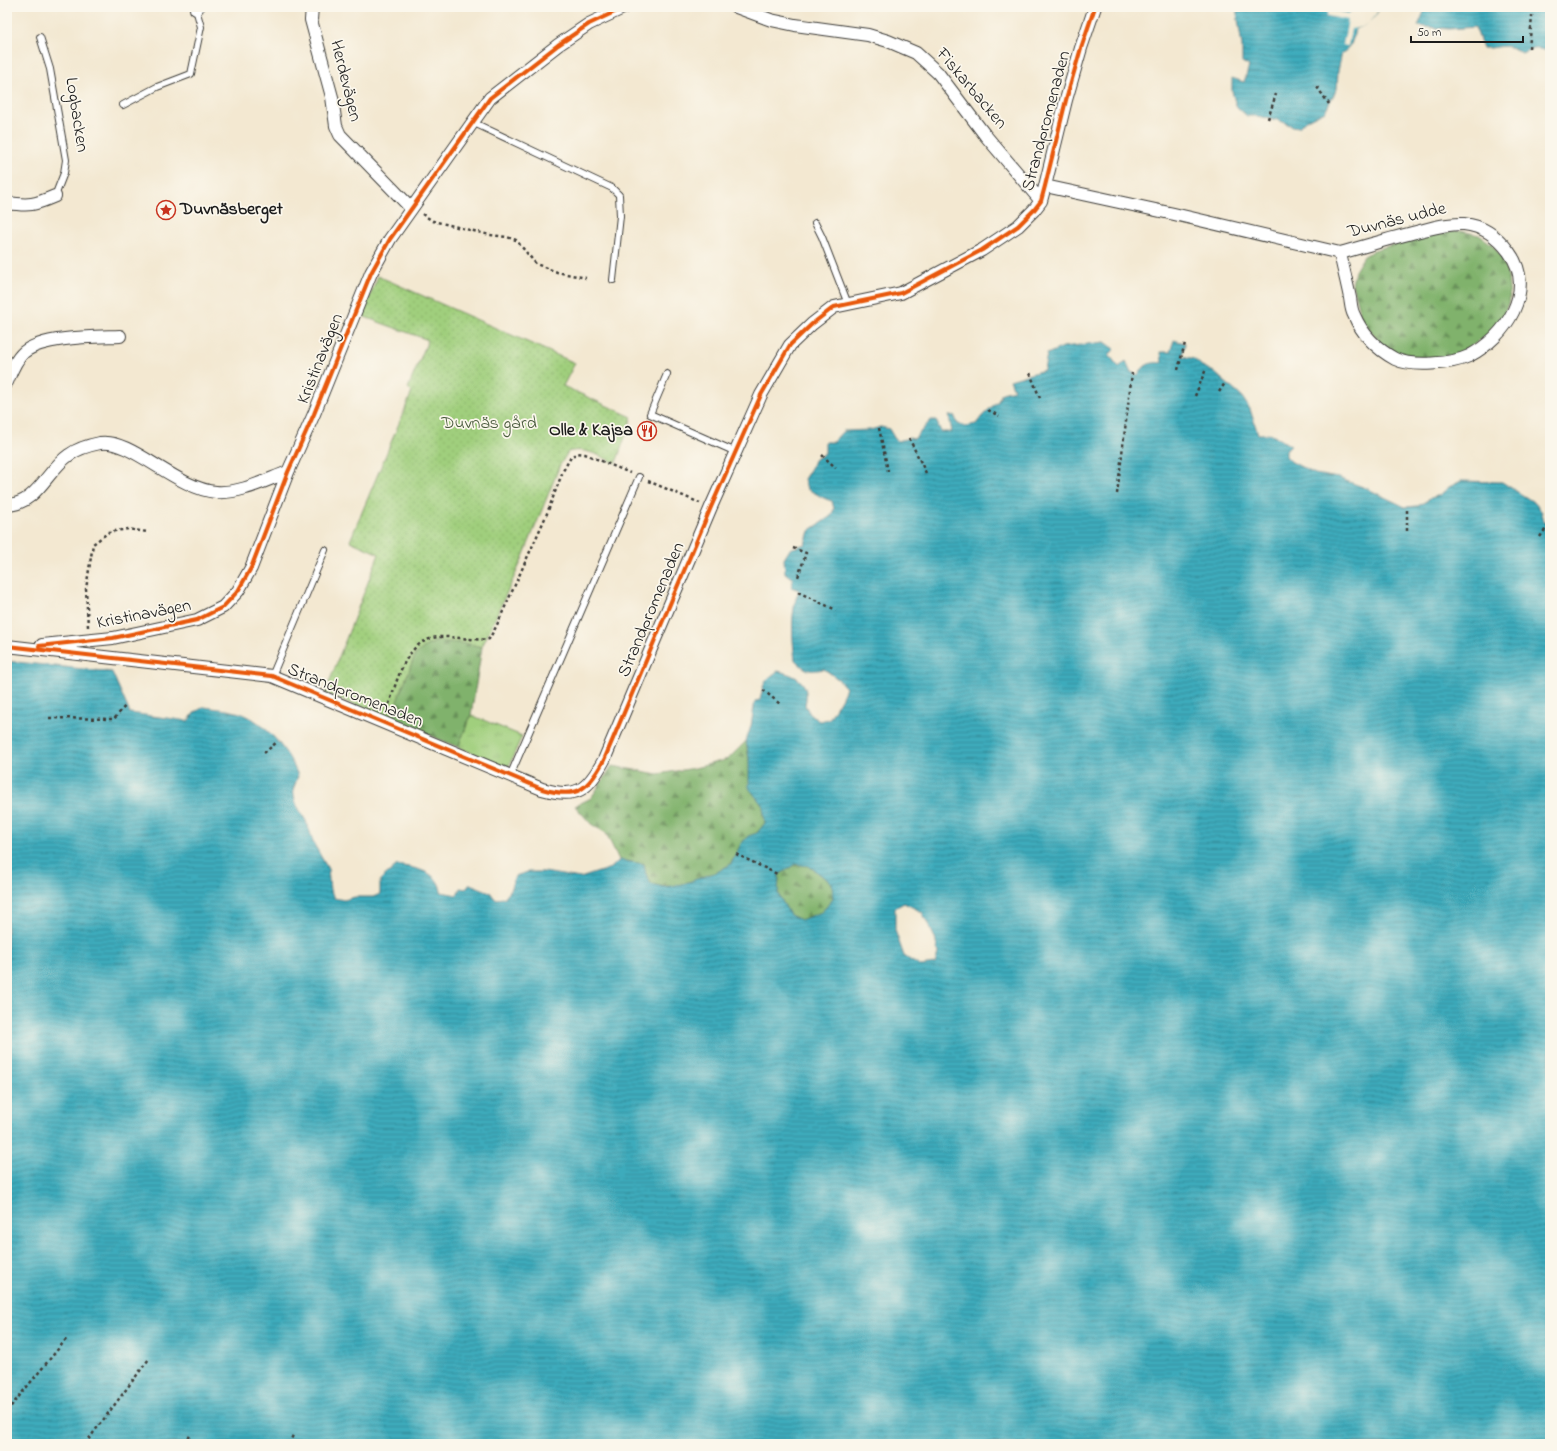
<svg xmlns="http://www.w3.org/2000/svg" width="1557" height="1451" viewBox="0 0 1557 1451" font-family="'Indie Flower',sans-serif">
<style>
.grass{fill:url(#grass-tufts);stroke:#5e764c}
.forest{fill:url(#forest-firs);stroke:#4e6744}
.garden{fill:url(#garden-dots);stroke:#5e764c}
.water{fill:url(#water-rules);stroke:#2d646c;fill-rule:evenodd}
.pier{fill:#f3e8d1}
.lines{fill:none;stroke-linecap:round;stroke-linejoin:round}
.lane-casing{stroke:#3c3b37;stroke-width:8}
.street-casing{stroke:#3c3b37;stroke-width:14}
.path{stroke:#3c3b37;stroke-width:2.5;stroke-dasharray:3 3;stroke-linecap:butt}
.lane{stroke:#fff;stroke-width:6}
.street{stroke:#fff;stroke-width:12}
.cycleway-casing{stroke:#fbf7ec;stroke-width:6}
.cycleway{stroke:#e8590c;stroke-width:4}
.labels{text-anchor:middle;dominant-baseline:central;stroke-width:3.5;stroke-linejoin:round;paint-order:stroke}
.street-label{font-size:18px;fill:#1c1c1c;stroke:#fbf7ec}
.poi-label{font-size:18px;font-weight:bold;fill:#1c1c1c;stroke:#fbf7ec;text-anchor:start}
.park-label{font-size:18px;fill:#4a5b3e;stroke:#fbf7ec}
</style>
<defs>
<pattern id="grass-tufts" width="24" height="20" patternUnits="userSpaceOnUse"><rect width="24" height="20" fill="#a0cf7d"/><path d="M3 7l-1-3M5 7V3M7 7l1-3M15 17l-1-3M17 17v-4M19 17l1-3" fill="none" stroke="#89b16b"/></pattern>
<pattern id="forest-firs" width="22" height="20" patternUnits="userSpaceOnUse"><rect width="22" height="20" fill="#80b26c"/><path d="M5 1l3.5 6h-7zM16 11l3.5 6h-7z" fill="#689058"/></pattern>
<pattern id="garden-dots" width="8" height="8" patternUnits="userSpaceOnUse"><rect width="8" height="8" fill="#a0cf7d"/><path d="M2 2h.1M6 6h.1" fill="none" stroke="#89b16b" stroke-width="1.8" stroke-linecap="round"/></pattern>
<pattern id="water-rules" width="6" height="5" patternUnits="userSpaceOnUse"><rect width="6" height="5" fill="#3eabbc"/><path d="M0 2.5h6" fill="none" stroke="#338a98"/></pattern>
</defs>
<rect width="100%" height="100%" fill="#fbf7ec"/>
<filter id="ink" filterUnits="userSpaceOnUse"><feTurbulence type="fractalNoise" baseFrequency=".025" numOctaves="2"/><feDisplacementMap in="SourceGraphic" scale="8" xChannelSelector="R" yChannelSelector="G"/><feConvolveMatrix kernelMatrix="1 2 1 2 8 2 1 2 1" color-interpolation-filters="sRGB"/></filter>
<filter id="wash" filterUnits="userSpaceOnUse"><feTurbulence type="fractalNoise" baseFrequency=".012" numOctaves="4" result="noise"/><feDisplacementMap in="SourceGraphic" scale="16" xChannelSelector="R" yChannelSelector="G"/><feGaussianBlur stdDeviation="0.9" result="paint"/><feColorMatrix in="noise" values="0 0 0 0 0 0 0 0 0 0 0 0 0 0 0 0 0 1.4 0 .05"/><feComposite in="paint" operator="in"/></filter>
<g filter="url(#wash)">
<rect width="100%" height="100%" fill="#f3e8d1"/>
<path class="grass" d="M 471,715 L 522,736 L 508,768 L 458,747 Z"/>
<path class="forest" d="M 1461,231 L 1479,235 L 1492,244 L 1503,259 L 1508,277 L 1510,299 L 1503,316 L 1486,336 L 1460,354 L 1428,359 L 1400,355 L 1381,344 L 1361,318 L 1352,284 L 1355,271 L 1364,256 L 1374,250 L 1431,234 Z
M 438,641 L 470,644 L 482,647 L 471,715 L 458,747 L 390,719 L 415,655 L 426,646 Z
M 746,741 L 755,795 L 763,806 L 765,823 L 757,833 L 748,836 L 741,844 L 731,864 L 717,872 L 683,884 L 664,887 L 650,884 L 646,874 L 633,862 L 619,860 L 606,833 L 591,824 L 575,806 L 591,798 L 612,766 L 658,774 L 695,768 L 728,759 Z
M 795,864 L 809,866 L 832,883 L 833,899 L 822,912 L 801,920 L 790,915 L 778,894 L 779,875 Z"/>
<path class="garden" d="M 378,276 L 575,363 L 563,386 L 632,417 L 616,463 C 599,456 586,447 568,452 L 560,465 L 521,562 L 482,647 L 470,644 L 438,641 L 426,646 L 415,655 L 390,719 L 325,693 L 379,554 L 350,541 L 412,392 L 408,388 L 428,340 L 362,316 Z"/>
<path class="water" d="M 1236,7 L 1394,7 L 1392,9 L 1379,9 C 1373,21 1368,25 1355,29 C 1352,40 1353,47 1342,53 L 1338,71 L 1337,89 L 1325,111 L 1305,121 L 1299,127 L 1292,126 L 1278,120 L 1257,116 L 1247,116 L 1236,106 L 1232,91 L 1232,78 L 1244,82 L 1249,66 L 1242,62 L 1242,46 Z
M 1426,7 L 1550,7 L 1550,52 C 1539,48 1532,47 1522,53 C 1503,41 1501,49 1483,48 L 1475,27 L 1449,29 L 1418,26 Z
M 1174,340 L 1185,343 L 1182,356 L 1194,359 L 1202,366 L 1214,372 L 1242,397 L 1250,409 L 1258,434 L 1270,434 L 1291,445 L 1286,450 L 1286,456 L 1292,462 L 1315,474 L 1338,478 L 1366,488 L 1405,507 L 1418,506 L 1431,498 L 1440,495 L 1449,487 L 1461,481 L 1502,482 L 1535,503 L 1542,512 L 1544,522 L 1550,523 L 1550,1444 L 19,1444 L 7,1434 L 7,661 L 112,672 L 130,713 L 188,721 L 195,712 L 204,707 C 217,709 238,710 249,717 C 269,727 291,755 298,776 L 293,790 L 296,804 L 306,821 L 314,844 L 328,869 L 330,890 L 334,898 L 344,900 L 355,897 L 373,897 L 380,894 L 380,880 L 397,865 C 415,868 439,871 441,892 L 457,895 L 460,888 L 466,889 L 470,884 L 490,892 L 495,899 L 504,898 L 510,890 L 515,876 L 528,872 L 544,872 L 580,878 L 611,868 L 619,860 L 644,864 L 646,874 L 651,884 L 664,887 L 683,884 L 717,872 L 731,864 L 741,844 L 748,836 L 757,833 L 765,823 L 763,806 L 749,788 L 749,758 L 746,741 L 751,726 L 755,701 L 760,700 C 764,683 763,681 778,671 C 799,676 810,683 805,705 L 810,714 L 819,721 L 829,719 L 841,699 L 846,688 L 838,679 L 824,669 C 808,672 807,671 795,660 C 792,636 790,612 799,590 L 791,587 L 793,579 L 785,573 L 784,559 L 790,549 L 805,544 L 809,531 L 831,516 L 834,509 L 832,501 C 823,499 816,493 807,489 L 804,479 L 811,468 L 814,460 L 825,453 L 825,442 L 833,442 L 843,431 L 870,430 L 881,427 L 889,429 L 895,439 L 898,441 L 909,438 L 914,439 L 931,420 L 936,420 L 941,432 L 952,432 L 949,416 L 954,415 L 958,424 L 966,426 L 976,424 L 982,416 L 998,401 L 1002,393 L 1014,390 L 1010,380 L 1044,370 L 1047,354 L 1063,347 L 1105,342 L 1115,349 L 1109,355 L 1119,367 L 1126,361 L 1131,372 L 1138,375 C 1144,364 1150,362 1162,363 L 1161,352 L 1170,352 ZM 795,864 L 809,866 L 832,883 L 833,899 L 822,912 L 801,920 L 790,915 L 778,894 L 779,875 ZM 904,903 L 922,912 L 935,938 L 938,953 L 935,964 L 920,966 L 904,956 L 895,930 L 895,908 Z"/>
<path class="pier" d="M 1351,7 L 1378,7 L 1379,9 L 1370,23 L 1362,27 L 1351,29 L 1348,46 L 1343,45 L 1348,20 L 1327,16 L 1328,10 L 1350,14 Z"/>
</g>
<g filter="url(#ink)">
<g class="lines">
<defs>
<path id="lane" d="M 40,37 L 50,69 L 66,160 L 64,173 L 55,196
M 123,105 L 157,87 L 191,74 L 201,27 L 196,9
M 472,122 L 612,188 L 619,195 L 620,216 L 613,280
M 815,223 L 822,237 L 848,304
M 667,374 L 650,414 L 736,452
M 272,676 L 325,550
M 510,776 L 639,477"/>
<path id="street" d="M 312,7 L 311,20 L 332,97 L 336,126 L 340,135 L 411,208
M 736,7 L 771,20 L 795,25 L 868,35 L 888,41 L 916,53 L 938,73 L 985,135 L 1041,201
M 196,9 L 198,7
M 1045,186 L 1174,214 L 1340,253 C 1343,268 1347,283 1350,298 C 1351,303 1351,310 1354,315 C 1362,334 1377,349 1395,359 C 1412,367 1452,364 1469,356 C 1506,337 1537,290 1509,252 C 1498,237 1483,226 1464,224 C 1448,223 1432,228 1416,232 C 1391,238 1366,246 1340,253
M 7,203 C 30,206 34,205 55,196
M 7,382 C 11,372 15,360 24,352 C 44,336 95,337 120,336
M 7,505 C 37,504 47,470 69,455 C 77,449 90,445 100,443 C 130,438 177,489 216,492 C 240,494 266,480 288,472
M 42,645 L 113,638 L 197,620 L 223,607 L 238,591 L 251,568 L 288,472 L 314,414 L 371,273 L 390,239 L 490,98 L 558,45 L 589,24 L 625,7
M 7,646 L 272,676 L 542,789 C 577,799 587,791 604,760 L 711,507 L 761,395 L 790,345 L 812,324 L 834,307 L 901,293 L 982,250 L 1018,226 L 1034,210 L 1041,201 L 1045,186 L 1066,100 L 1081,48 L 1095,7"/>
</defs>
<use href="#lane" class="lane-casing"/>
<use href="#street" class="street-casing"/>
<path class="path" d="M 1529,48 L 1533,7
M 1317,87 L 1329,104
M 1268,119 L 1276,94
M 422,214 L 433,221 L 490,235 L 507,237 L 516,240 L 536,264 L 557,272 L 586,278
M 1178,370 L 1185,343
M 1030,373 L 1041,401
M 1219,392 L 1225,383
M 1195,396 L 1206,369
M 988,410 L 999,416
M 879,428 L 888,471
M 909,438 L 926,473
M 822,455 L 836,468
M 648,481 L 700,503
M 1117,494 L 1132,373
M 1407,531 L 1407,507
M 1540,537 L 1550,523
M 793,548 L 806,553 L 798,577
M 798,592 L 836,610
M 88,627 L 86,589 L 93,544 L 109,532 L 128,529 L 147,532
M 763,690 L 780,704
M 387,710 C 398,680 405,635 445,637 C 457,637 479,641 489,639 L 496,627 L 546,516 L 563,471 L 571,457 L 577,453 L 585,454 L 630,473
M 49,718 L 114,719 L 126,705
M 264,753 L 277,742
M 736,854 L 779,875
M 7,1411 L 68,1337
M 85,1444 L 149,1359
M 186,1444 L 191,1433
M 289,1444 L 294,1433"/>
<use href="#lane" class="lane"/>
<use href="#street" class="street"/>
<defs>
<path id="cycleway" d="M 7,646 L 272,676 L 542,789 C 577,799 587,791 604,760 L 711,507 L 761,395 L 790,345 L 812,324 L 834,307 L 901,293 L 982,250 L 1018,226 L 1034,210 L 1041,201 L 1045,186 L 1066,100 L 1081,48 L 1095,7
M 39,646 L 113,638 L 197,620 L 223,607 L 238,591 L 251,568 L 288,472 L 314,414 L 371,273 L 390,239 L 490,98 L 558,45 L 589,24 L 625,7"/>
</defs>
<use href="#cycleway" class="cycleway-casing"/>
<use href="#cycleway" class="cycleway"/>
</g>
</g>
<defs>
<symbol id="sight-ring" viewBox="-11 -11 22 22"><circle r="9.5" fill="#fbf7ec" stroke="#c8321e" stroke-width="1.5"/><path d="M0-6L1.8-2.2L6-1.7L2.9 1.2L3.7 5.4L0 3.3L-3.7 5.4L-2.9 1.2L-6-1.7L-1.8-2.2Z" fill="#c8321e"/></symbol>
<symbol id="restaurant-ring" viewBox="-11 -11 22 22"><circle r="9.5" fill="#fbf7ec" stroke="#c8321e" stroke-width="1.5"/><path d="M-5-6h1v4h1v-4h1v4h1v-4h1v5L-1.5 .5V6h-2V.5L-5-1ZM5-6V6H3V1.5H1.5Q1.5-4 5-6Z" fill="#c8321e"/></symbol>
</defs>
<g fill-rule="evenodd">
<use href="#sight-ring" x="155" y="199" width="22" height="22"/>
<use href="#restaurant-ring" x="636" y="420" width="22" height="22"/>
</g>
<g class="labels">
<g class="street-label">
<text transform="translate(345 81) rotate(76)">Herdevägen</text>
<text transform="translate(971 89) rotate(50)">Fiskarbacken</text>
<text transform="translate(76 115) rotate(81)">Logbacken</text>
<text transform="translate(1047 121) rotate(-75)">Strandpromenaden</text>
<text transform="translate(1397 221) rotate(-14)">Duvnäs udde</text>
<text transform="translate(321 359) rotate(-68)">Kristinavägen</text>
<text transform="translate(652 610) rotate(-67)">Strandpromenaden</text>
<text transform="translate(144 615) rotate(-11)">Kristinavägen</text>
<text transform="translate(355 696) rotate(22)">Strandpromenaden</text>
</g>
<g class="poi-label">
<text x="180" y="210">Duvnäsberget</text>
<text x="633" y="431" text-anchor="end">Olle &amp; Kajsa</text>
</g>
<g class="park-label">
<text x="489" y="424">Duvnäs gård</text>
</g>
</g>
<rect width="1557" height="1451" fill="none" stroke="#fbf7ec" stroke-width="24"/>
<path d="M1411 36v6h112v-6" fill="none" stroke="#1c1c1c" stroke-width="2"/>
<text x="1417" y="36" font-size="12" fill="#1c1c1c" stroke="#fbf7ec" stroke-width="3" paint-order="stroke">50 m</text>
</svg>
